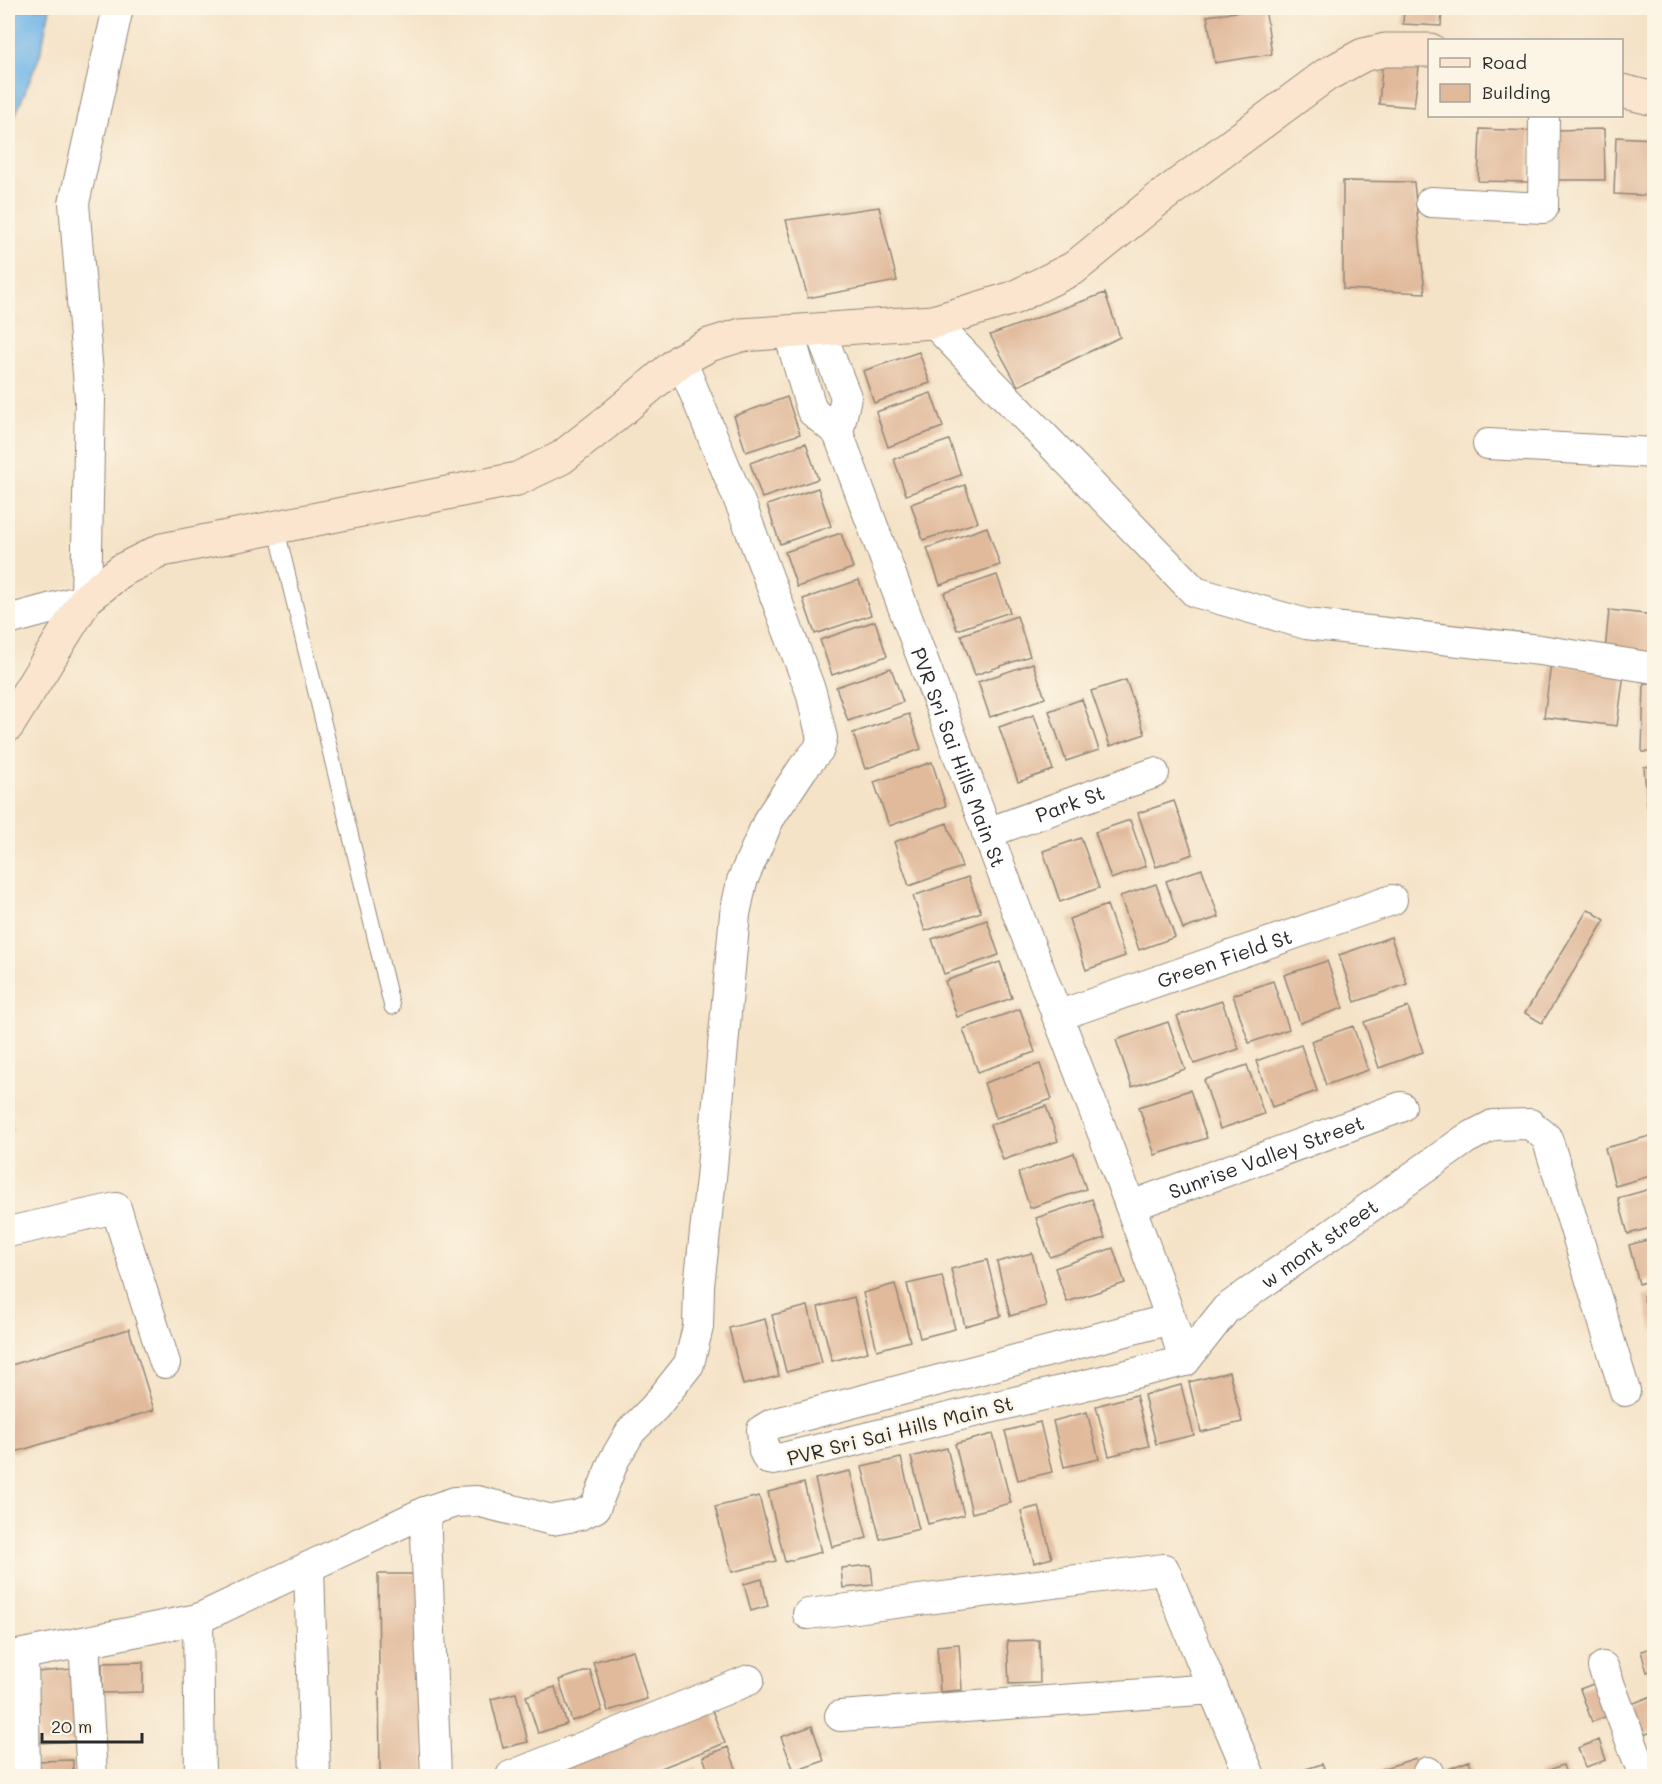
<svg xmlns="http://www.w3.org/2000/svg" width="1662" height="1784" viewBox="0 0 1662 1784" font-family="Mali,sans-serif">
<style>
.water{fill:#72b6e8;stroke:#4e708a;stroke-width:1.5}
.building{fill:#e1ba9b}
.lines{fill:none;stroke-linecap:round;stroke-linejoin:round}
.lane-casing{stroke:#90877a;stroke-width:17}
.street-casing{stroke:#90877a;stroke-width:32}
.secondary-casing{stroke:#90877a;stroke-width:35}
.lane{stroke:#fff;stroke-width:15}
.street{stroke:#fff;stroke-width:30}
.secondary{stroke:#fbe5cf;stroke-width:33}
.labels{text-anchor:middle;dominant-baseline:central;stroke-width:5;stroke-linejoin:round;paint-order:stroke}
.street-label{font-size:20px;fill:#2b2b2b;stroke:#fcf5e5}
</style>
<rect width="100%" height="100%" fill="#fcf5e5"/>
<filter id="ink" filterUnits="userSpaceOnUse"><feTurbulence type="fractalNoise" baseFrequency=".0167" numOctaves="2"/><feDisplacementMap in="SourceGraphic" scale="12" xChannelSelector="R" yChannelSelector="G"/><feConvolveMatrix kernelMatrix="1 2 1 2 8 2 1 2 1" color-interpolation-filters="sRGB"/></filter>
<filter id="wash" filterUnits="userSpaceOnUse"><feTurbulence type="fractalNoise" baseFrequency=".008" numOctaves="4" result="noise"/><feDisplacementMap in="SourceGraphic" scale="24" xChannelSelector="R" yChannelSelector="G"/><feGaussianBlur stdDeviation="1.35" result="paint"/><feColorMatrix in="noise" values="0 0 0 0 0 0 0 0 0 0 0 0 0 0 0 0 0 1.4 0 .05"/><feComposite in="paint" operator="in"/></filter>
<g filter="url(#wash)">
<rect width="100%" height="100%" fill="#f5e3c8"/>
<path class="water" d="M 8,8 L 50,8 L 40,55 L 8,133 Z"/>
<g id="blocks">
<path class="building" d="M 1265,8 L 1272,54 L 1215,63 L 1207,16 Z
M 1404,8 L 1442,8 L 1441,26 L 1403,24 Z
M 1383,55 L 1420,59 L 1414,107 L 1379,104 Z
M 1480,129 L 1530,131 L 1529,182 L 1478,181 Z
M 1604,129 L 1605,180 L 1555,180 L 1554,130 Z
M 1616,137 L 1654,139 L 1654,196 L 1614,194 Z
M 1343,181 L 1414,182 L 1425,293 L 1343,289 Z
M 879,207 L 897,281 L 808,298 L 786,220 Z
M 1105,293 L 1120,337 L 1018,386 L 990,335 Z
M 919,352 L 930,383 L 874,403 L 863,371 Z
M 931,393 L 943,427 L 888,447 L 876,412 Z
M 787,397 L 800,434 L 746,452 L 734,416 Z
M 949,440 L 961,475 L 906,495 L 894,459 Z
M 806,443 L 818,479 L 762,498 L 750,463 Z
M 965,485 L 978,522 L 923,540 L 911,504 Z
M 818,488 L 831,526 L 780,544 L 767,505 Z
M 987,527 L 1000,565 L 940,585 L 927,548 Z
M 841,533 L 853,568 L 797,587 L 785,552 Z
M 997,575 L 1010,612 L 957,630 L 944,593 Z
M 859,580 L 871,615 L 815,634 L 803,599 Z
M 1609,610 L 1654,615 L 1654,656 L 1605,651 Z
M 1017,616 L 1030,656 L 975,675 L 961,635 Z
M 875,621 L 887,656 L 832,675 L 820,640 Z
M 1033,663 L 1045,698 L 990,717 L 978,682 Z
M 1551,664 L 1624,673 L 1617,726 L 1544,717 Z
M 891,668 L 903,702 L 848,721 L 836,687 Z
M 1126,680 L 1145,734 L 1110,746 L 1091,691 Z
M 1644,683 L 1654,683 L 1654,752 L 1642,752 Z
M 1082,699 L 1099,750 L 1066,761 L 1049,711 Z
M 909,714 L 921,749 L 865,769 L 853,733 Z
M 1034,715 L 1053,770 L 1018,782 L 999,727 Z
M 932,762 L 946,806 L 889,826 L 874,782 Z
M 1654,766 L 1654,806 L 1647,807 L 1644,767 Z
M 1174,801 L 1193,854 L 1156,867 L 1138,813 Z
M 1130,820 L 1146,866 L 1111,879 L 1095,832 Z
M 947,823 L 962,867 L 909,886 L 894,842 Z
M 1081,838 L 1099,888 L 1060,902 L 1043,851 Z
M 1202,869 L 1219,917 L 1183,929 L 1166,881 Z
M 968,877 L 981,912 L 925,931 L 913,896 Z
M 1156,884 L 1175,937 L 1139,950 L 1120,896 Z
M 1107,905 L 1125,956 L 1086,970 L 1069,919 Z
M 1588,909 L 1605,920 L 1542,1023 L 1525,1013 Z
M 987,920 L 999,955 L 944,974 L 932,939 Z
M 1391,937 L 1407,984 L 1355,1002 L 1339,955 Z
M 1327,961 L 1343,1008 L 1300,1023 L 1284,975 Z
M 1000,962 L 1012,998 L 957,1017 L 945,981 Z
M 1273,981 L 1289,1029 L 1249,1043 L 1233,995 Z
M 1222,1001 L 1239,1049 L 1194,1064 L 1177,1016 Z
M 1408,1007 L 1423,1052 L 1379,1068 L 1364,1022 Z
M 1020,1009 L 1035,1052 L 978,1072 L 963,1029 Z
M 1168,1022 L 1185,1069 L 1132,1087 L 1116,1040 Z
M 1353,1026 L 1368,1070 L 1326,1085 L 1311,1041 Z
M 1301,1045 L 1317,1091 L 1272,1107 L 1256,1061 Z
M 1040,1064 L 1052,1099 L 996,1118 L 984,1083 Z
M 1247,1065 L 1264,1114 L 1220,1129 L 1204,1080 Z
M 1190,1090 L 1207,1138 L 1155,1155 L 1139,1107 Z
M 1046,1106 L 1058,1141 L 1003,1160 L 990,1125 Z
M 8,1113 L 14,1131 L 8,1133 Z
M 1654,1135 L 1654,1175 L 1615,1186 L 1605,1148 Z
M 1074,1153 L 1086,1189 L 1030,1208 L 1018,1173 Z
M 1654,1188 L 1654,1227 L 1628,1234 L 1618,1198 Z
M 1092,1199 L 1105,1238 L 1050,1257 L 1036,1218 Z
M 1654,1238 L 1654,1279 L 1639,1284 L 1629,1245 Z
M 1113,1248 L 1125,1283 L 1067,1302 L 1055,1268 Z
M 1032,1253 L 1046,1306 L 1010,1316 L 997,1262 Z
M 987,1260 L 1001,1316 L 965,1326 L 951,1269 Z
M 942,1276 L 955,1329 L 920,1338 L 907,1284 Z
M 895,1284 L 910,1341 L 877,1350 L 863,1293 Z
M 1654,1293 L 1654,1334 L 1643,1296 Z
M 854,1297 L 868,1352 L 832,1361 L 818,1307 Z
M 808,1306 L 822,1363 L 786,1372 L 772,1315 Z
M 765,1319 L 779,1376 L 743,1385 L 729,1328 Z
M 129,1329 L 154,1410 L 12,1453 L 8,1439 L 8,1366 Z
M 1229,1372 L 1242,1422 L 1201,1432 L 1189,1382 Z
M 1181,1385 L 1194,1435 L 1156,1444 L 1144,1395 Z
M 1136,1395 L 1149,1446 L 1109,1456 L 1096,1406 Z
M 1087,1412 L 1099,1459 L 1064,1467 L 1053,1421 Z
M 1040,1422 L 1052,1472 L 1018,1480 L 1005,1431 Z
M 993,1434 L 1011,1503 L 972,1513 L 955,1444 Z
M 947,1448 L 964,1515 L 928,1524 L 911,1457 Z
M 901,1458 L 919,1529 L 880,1539 L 862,1467 Z
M 850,1471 L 867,1538 L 832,1547 L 815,1479 Z
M 804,1483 L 821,1552 L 785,1562 L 768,1492 Z
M 759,1496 L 776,1561 L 732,1572 L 715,1507 Z
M 1039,1506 L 1052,1558 L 1034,1563 L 1021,1511 Z
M 871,1565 L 873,1585 L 843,1588 L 841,1568 Z
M 378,1574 L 423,1574 L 425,1776 L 380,1776 Z
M 762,1579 L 768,1606 L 751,1611 L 744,1584 Z
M 1039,1640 L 1040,1683 L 1009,1684 L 1007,1641 Z
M 959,1644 L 962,1690 L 940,1692 L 937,1646 Z
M 1654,1647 L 1654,1670 L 1647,1672 L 1641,1651 Z
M 633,1650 L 647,1699 L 608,1711 L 593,1662 Z
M 143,1662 L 143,1692 L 102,1693 L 102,1663 Z
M 73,1669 L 78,1741 L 40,1743 L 36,1672 Z
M 590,1670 L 602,1711 L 572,1721 L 559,1680 Z
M 1596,1683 L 1607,1716 L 1592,1722 L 1580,1689 Z
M 555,1687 L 567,1724 L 538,1733 L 526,1696 Z
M 516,1693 L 528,1742 L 503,1748 L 491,1699 Z
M 1654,1695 L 1654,1731 L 1641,1736 L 1629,1705 Z
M 711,1708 L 725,1743 L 641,1776 L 560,1776 L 557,1769 Z
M 812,1726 L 824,1761 L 794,1771 L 781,1737 Z
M 1599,1740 L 1606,1760 L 1585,1767 L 1578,1748 Z
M 728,1747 L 739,1776 L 710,1776 L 703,1757 Z
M 1416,1758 L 1421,1776 L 1378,1776 L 1376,1771 Z
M 73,1760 L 73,1776 L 36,1776 L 36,1761 Z
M 1469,1761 L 1475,1776 L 1439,1776 L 1438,1773 Z
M 1322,1764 L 1327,1776 L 1284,1776 Z
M 1563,1765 L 1567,1776 L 1539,1776 L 1538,1774 Z
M 696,1768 L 699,1776 L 673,1776 Z"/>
</g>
</g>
<g filter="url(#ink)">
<use href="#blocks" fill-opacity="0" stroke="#90877a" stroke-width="1.5"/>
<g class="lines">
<defs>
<path id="lane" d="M 276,527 L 392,1007"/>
<g id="street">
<path d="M 1431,202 L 1543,208 L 1544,116"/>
<path d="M 933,322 L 1195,592 L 1306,624 L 1540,650 L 1654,668"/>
<path d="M 789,333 L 812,411 L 838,433 L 846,397 L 820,331"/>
<path id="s1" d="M 838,433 C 897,592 956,751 1016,909 C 1074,1059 1134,1208 1185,1361 L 774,1460 L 768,1459 L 764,1451 L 762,1430 L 772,1424 L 1171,1319"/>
<path d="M 1488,444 L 1654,453"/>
<path d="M 8,620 L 86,599 L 90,398 L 74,203 L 118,8"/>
<path id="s2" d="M 987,833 L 1154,773"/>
<path id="s3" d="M 1057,1016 L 1392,900"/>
<path id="s4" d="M 1131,1206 L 1401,1107"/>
<path d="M 8,1232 L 116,1208 L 165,1363"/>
<path id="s5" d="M 1185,1361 L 1226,1309 L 1466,1139 L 1493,1125 L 1530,1124 L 1547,1138 L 1625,1391"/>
<path d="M 425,1512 L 436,1776"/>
<path d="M 309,1567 L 315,1776"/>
<path d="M 808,1614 L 1164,1569 L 1213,1689"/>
<path d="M 198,1619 L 200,1776"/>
<path d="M 84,1642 L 92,1776"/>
<path d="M 23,1655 L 25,1776"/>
<path d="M 8,1657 L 198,1619 L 425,1512 L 455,1502 L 477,1501 L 552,1520 L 580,1515 L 595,1508 L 614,1460 L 631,1431 L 655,1407 L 689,1364 L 698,1327 L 699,1286 L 711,1178 L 735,914 L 742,881 L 769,819 L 803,768 L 819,749 L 822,738 L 811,692 L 743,510 L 681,360"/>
<path d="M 1603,1667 L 1644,1776"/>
<path d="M 840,1716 L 1213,1689 L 1250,1776"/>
<path d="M 1428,1772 L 1429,1776"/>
<path d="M 511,1776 L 749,1680"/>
</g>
<path id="secondary" d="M 1622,91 L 1654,99
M 8,725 L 86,599 L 122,570 L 162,550 L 517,479 L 561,458 L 612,418 L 681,360 L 709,345 L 741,335 L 933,322 L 1013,298 L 1074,268 L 1156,201 L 1326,75 L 1363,55 L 1385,50 L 1430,50"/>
</defs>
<use href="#lane" class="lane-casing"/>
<use href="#street" class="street-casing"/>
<use href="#secondary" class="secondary-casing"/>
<use href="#lane" class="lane"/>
<use href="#street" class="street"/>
<use href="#secondary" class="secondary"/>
</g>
</g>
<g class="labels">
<g class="street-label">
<text stroke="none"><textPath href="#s1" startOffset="346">PVR Sri Sai Hills Main St</textPath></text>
<text stroke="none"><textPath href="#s2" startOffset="88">Park St</textPath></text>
<text stroke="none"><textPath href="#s3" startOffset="177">Green Field St</textPath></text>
<text stroke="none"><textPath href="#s4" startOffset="144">Sunrise Valley Street</textPath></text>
<text stroke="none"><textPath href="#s5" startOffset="180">w mont street</textPath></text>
<text transform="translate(900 1430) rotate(-14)">PVR Sri Sai Hills Main St</text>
</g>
</g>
<rect width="1662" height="1784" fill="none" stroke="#fcf5e5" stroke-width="30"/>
<rect x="1428" y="39" width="195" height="78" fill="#fcf5e5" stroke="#a8a49b" stroke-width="1.5"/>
<rect x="1440" y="58" width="30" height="9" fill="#fbe5cf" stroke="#a8a49b" stroke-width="1.5"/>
<text x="1482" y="69" font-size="18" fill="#2b2b2b">Road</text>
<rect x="1440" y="84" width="30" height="18" fill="#e1ba9b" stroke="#a8a49b" stroke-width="1.5"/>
<text x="1482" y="99" font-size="18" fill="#2b2b2b">Building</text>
<path d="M42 1733v9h100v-9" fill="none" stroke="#2b2b2b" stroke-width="3"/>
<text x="51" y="1733" font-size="18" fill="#2b2b2b" stroke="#fcf5e5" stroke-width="4.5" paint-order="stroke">20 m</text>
</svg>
